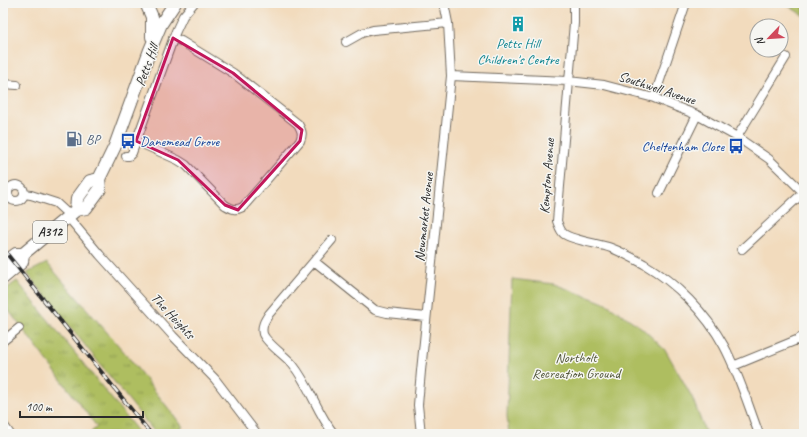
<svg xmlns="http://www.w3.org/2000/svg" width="807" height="437" viewBox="0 0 807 437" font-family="Caveat,sans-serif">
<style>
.grass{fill:url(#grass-tufts);stroke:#6c7446}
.park{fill:#aebe61;stroke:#6c7446}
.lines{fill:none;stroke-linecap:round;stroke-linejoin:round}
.street-casing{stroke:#71695e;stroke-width:10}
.primary-casing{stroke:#71695e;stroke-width:14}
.street{stroke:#fff;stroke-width:8}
.primary{stroke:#fff;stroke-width:12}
.rail-casing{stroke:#2b2b2b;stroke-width:4}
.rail{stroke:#f6f6f2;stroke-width:2.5;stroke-dasharray:8;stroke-linecap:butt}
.marked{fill:#c2185b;fill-opacity:0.2;stroke:#c2185b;stroke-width:3;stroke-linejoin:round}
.labels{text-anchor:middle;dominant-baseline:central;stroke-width:3;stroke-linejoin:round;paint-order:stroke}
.shield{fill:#f6f6f2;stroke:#686867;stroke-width:1}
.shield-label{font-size:13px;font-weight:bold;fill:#2b2b2b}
.culture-label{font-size:14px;fill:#0d838f;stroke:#f6f6f2}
.street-label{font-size:14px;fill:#2b2b2b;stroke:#f6f6f2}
.service-label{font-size:14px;fill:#4e5e75;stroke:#f6f6f2;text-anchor:start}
.transit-label{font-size:14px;fill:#164399;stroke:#f6f6f2;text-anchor:start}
.park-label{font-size:14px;fill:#52573b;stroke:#f6f6f2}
</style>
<defs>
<pattern id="grass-tufts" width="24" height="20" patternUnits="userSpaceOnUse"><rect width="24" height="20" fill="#aebe61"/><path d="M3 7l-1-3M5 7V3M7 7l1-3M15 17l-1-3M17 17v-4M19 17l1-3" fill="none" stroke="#8e9b50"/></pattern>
</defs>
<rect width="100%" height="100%" fill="#f6f6f2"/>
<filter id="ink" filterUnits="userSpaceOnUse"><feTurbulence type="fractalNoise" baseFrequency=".025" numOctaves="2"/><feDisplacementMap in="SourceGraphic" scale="8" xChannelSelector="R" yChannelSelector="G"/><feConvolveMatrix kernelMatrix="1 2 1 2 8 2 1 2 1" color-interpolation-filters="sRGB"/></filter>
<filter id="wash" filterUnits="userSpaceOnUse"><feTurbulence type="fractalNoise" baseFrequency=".012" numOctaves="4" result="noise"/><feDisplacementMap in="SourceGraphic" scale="16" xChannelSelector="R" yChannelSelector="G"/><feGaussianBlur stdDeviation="0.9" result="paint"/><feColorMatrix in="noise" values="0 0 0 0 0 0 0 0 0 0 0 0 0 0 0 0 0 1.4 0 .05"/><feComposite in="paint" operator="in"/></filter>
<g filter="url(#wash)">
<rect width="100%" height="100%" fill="#f2dbbd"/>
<path class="grass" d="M 47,263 L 125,353 L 183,427 L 170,434 L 156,434 L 27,273 Z
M 17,281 L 140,434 L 93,434 L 91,432 L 97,427 L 3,303 L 3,291 Z"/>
<path class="park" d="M 784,3 L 804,3 L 804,16 Z
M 512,279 L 554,284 L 607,304 L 642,328 L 666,351 L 692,397 L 706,434 L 509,434 L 507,416 Z"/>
</g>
<g filter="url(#ink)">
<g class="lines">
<defs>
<path id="street" d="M 574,3 L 574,23 L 557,221 C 559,226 560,231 564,234 C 572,240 600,244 611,248 C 622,252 633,258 644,264 C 676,283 706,313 724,346 C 739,374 748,405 759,434
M 346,42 L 362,33 L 373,30 L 448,23
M 451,76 L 568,81 L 604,85 L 654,98 L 697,115 L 737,137 L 769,159 L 804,193
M 3,84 L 17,85
M 654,98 L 686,3
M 737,137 L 786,57
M 136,141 L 178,160 L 186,165 L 225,205 C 232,209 235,211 243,207 L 300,141 C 303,134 302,131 298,124 L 233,73 L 181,41 L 173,38
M 126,156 L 129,156 L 132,153 L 176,31 L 183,16 L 194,3
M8 193a8 8 0 1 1 16 0a8 8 0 1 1-16 0Z
M 659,193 L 697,115
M 24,194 L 31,195 L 56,203 L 69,215
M 68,217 L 100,255 L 173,336 L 215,379 L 257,434
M 332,240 L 269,314 C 265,320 261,326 263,334 C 267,344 286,356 293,365 C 310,386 317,413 334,434
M 742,249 L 804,192
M 314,261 L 375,310 L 387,313 L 426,317
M 800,338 L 804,347
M 3,341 L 19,328
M 733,366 L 804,337
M 3,424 L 10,434
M 421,434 L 418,405 L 421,371 L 451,76 L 448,23 L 444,3"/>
<path id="primary" d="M 146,3 L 152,17 L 152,37
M 76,210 L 77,199 L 90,181 L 99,179
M 23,254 L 76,210 L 86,208 L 100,189 L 99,179 L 115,146 L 150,50 L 161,24 L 175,3
M 3,264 L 16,254 L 23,254
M 3,278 L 22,262 L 23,254"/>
</defs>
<use href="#street" class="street-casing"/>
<use href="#primary" class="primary-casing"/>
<use href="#street" class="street"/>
<use href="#primary" class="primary"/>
<defs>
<path id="rail" d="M 3,249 L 151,434"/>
</defs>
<use href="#rail" class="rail-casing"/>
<use href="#rail" class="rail"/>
</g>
</g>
<path class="marked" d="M 173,38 L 233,73 L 302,130 L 300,141 L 238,210 L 225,205 L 178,160 L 136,141 Z"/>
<defs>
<symbol id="building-bare" viewBox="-9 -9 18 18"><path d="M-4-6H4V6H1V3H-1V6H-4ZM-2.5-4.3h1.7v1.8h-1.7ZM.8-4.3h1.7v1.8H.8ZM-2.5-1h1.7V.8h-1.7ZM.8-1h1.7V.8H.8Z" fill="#0f9aa8" stroke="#f6f6f2" stroke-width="2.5" paint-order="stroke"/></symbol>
<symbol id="fuel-bare" viewBox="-9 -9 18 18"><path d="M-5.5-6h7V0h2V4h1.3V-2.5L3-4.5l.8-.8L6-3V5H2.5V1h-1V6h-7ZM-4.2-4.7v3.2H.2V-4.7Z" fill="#5c6f8a" stroke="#f6f6f2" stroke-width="2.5" paint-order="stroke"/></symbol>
<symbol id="bus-bare" viewBox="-9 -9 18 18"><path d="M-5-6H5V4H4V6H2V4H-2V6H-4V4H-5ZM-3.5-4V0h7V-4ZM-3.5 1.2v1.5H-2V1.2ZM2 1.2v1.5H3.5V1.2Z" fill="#1a4fb4" stroke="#f6f6f2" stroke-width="2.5" paint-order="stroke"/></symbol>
</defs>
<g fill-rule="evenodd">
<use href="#building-bare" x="507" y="13" width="22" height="22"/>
<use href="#fuel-bare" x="63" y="128" width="22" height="22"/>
<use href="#bus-bare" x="117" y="130" width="22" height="22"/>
<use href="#bus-bare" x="725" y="135" width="22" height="22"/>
</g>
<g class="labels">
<rect class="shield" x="33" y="221" width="34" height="22" rx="3"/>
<g class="shield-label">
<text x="50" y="232">A312</text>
</g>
<g class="culture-label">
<text x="518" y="43">Petts Hill<tspan x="518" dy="16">Children's Centre</tspan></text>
</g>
<g class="street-label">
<text transform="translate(147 65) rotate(-70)">Petts Hill</text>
<text transform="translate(657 88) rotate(18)">Southwell Avenue</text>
<text transform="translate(547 176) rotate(-86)">Kempton Avenue</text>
<text transform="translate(424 217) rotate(-84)">Newmarket Avenue</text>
<text transform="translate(173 316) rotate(47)">The Heights</text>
</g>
<g class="service-label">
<text x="86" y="139">BP</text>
</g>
<g class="transit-label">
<text x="140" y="141">Danemead Grove</text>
<text x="724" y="146" text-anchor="end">Cheltenham Close</text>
</g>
<g class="park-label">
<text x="576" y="357">Northolt<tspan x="576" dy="16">Recreation Ground</tspan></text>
</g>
</g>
<rect width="807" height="437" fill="none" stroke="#f6f6f2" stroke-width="16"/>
<g transform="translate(769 38) rotate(245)"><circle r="19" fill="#f6f6f2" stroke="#a5a5a2"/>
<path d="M0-3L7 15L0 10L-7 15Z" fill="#d1495b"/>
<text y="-6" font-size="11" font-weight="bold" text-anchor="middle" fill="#2b2b2b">N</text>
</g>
<path d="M20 411v6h123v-6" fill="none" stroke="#2b2b2b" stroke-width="2"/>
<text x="26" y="411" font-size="12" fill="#2b2b2b" stroke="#f6f6f2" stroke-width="3" paint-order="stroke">100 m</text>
</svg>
